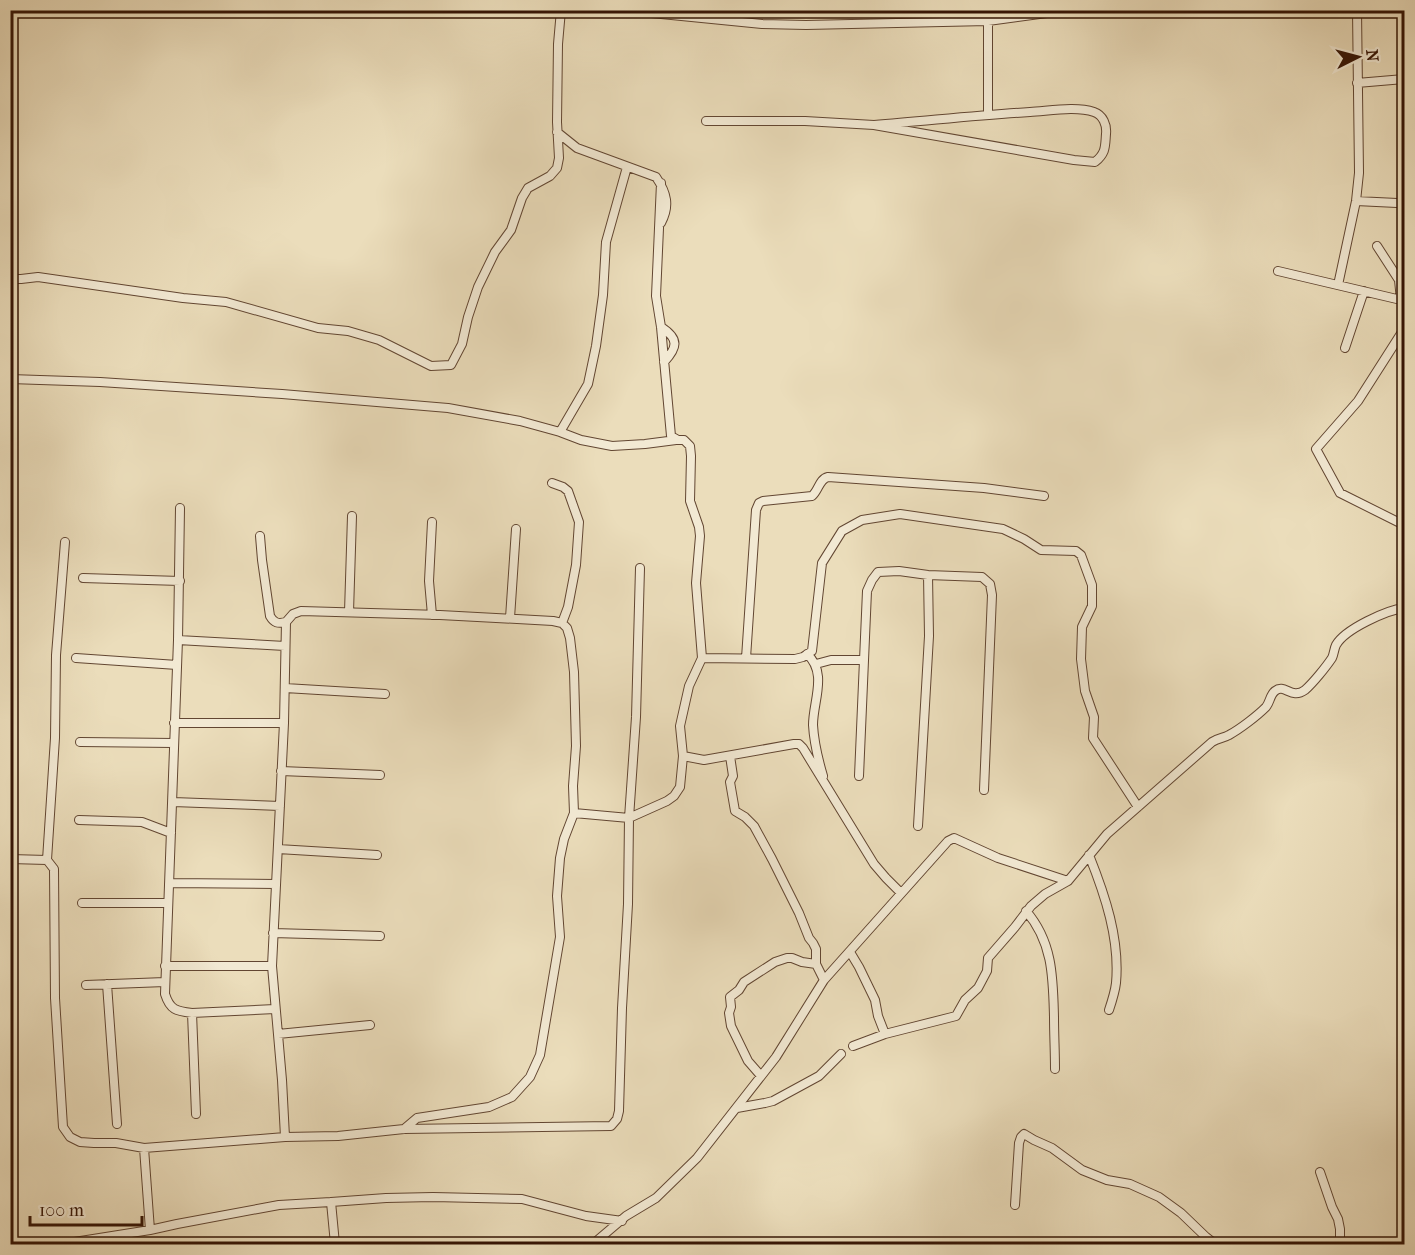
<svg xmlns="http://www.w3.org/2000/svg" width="1415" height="1255" viewBox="0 0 1415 1255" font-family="'IM FELL French Canon',serif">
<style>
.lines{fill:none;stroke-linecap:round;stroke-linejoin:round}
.minor-casing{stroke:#624632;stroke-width:10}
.minor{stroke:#f2e9d3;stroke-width:8}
</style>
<rect width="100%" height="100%" fill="#ebddbb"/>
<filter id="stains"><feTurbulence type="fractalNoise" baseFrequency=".00333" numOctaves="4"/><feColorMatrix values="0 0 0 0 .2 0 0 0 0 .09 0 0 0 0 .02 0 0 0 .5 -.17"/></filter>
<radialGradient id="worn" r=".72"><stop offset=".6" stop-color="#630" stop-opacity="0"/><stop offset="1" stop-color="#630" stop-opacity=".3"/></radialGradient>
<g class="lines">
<defs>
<path id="minor" d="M 621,10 L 762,24 L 806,25 L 988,21 L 1069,10
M 893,11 L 893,10
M 1357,83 L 1404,79
M 988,115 L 988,21
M 706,121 L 805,121 L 874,125 L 1074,160 L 1095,162 C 1106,153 1105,147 1106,134 C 1107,125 1103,115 1094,112 C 1076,106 1049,111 1030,112 C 978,115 926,121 874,125
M 557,132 L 577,148 L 656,177 C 667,193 670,206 661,223
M 1356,201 L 1397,203 L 1404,201
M 1377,246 L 1399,280 L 1401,300
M 1278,271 L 1401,300 L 1404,303
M 10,279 L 21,279 L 38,277 L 183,298 L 226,302 L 318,328 L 348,331 L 379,340 L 431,366 L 451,365 L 462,344 L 468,317 L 478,287 L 495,252 L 511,230 L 522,198 L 528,188 L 550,176 L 557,168 L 559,158 L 557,122 L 558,44 L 561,10
M 1338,285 L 1356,201 L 1359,173 L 1357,10
M 661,327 C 680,339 677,348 664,362
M 1404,329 L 1358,401 L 1316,449 L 1340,493 L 1404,525
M 1345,348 L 1364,291
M 10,379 L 100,382 L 282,394 L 448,408 L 520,421 L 560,432 L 581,440 L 612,446 L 645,444 L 676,440
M 560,432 L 588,384 L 596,346 L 603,295 L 606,242 L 627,167
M 552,483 L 563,487 L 568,491 L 579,522 L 576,565 L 568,607 L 562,623
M 180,508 L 178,640 L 165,994 C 170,1010 176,1011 192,1013 L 275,1009
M 260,536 L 262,560 L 270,616 C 274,623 278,624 286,622
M 65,542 L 56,655 L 55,738 L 47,860 L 54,869 L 55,998 L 63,1127 L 70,1137 L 80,1142 L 94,1143 L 116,1143 L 144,1148 L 285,1137 L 338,1136 L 404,1129 L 611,1126 L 617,1119 L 619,1111 L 622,1008 L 628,904 L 629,818 L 636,717 L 640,568
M 83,578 L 180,581
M 349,612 L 352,516
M 432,615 L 429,581 L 432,522
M 510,618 L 516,529
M 178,640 L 285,646
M 807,654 C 828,673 813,701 813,725 C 814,743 818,759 823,776
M 76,658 L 177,665
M 702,658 L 795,659 L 803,657 L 812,651 L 822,563 L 842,531 L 862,520 L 900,514 L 1003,529 L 1024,539 L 1041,550 L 1076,551 L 1081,555 L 1092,585 L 1092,606 L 1082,627 L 1081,659 L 1085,691 L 1094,717 L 1093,738 L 1138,807
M 746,658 L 756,510 L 759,503 L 763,501 L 812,496 C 819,490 819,479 828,477 L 984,488 L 1044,496
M 816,664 L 831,660 L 864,660
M 285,688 L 385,694
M 174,723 L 284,723
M 80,742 L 174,743
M 683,756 L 704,760 L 794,744 L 799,744 L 803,748 L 874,864 L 886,878 L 901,893
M 730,756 L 733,776 L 730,782 L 735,811 L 745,817 L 754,826 L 772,859 L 799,913 L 809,938 L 813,943 L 816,949 L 816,964 L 824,980
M 281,771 L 380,775
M 859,776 L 867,591 L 872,580 L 878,572 L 899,571 L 928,575 L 982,577 L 990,584 L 992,595 L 984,790
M 173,802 L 280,806
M 574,813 L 629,818 L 667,801 L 674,796 L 680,787 L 683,756 L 680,726 L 689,686 L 702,658 L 696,583 L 700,536 L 699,527 L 690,501 L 691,456 L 690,446 L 684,440 L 678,440 L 671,436 L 661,327 L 656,296 L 661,183
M 79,820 L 142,822 L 171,833
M 918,826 L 929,636 L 928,575
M 278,849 L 377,855
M 1089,855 C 1105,895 1120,939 1116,983 C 1115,992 1112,1001 1109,1010
M 10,859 L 47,860
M 169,883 L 276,884
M 82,903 L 168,903
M 1026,911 C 1053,942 1053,978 1054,1017 C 1054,1034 1055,1052 1055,1069
M 273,933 L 380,936
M 850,952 L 859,967 L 875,1000 L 878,1016 L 885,1034
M 165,966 L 272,966
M 107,984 L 117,1124
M 86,985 L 165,982
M 192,1013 L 196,1114
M 278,1034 L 370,1025
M 853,1046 L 885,1034 L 956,1016 L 965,1000 L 978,988 L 987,971 L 988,958 L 1015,927 L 1031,906 L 1045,894 L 1068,881 L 1107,834 L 1212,742 C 1218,738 1224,738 1229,735 C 1240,729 1257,716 1266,707 C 1270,702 1270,695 1275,691 C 1285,683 1291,700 1305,690 C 1313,683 1326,667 1332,658 C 1334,654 1334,649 1336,645 C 1345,629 1387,610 1404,608
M 761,1076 L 748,1061 L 731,1026 L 729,1013 L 731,1007 L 730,997 L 739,990 L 744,982 L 775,962 L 787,958 L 792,958 L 802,962 L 816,964
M 737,1108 L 765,1103 L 773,1101 L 819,1076 L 841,1054
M 285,1137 L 282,1080 L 272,966 L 284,723 L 286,622 L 293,614 L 301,611 L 440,615 L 553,621 L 562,623 L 567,628 L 570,638 L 574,672 L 576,746 L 573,786 L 574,813 L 564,839 L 560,858 L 557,896 L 560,937 L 540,1055 L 530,1077 L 512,1097 L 489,1107 L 417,1118 L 404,1129
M 144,1148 L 150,1230
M 1320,1172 L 1332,1207 L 1338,1219 L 1340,1229 L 1340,1244
M 331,1202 L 386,1198 L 433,1197 L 522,1199 L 586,1216 L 622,1221
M 1015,1205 L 1019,1143 L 1021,1137 L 1024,1134 L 1034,1140 L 1052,1148 L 1082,1170 L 1107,1180 L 1130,1184 L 1159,1197 L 1181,1213 L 1206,1237 L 1215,1244
M 43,1244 L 68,1243 L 150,1230 L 177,1224 L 279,1205 L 331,1202 L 335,1244
M 593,1244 L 626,1216 L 656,1198 L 697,1158 L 776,1057 L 824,980 L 948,841 L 954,838 L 998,858 L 1068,881"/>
</defs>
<use href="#minor" class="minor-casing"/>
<use href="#minor" class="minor"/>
</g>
<rect width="1415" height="1255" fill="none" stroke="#ebddbb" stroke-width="36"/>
<rect x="12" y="12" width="1391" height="1231" fill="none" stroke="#351405" stroke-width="3"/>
<rect x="18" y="18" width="1379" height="1219" fill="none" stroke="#351405" stroke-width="1.5"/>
<g transform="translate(1358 57) rotate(84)" stroke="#f2e9d3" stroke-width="4.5" paint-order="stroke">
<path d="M0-4.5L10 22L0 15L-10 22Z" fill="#351405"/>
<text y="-9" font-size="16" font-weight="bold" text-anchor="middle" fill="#351405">N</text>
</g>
<path d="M30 1216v9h112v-9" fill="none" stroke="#351405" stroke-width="3"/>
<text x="39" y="1216" font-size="18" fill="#351405" stroke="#f2e9d3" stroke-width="4.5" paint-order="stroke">100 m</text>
<rect width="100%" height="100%" filter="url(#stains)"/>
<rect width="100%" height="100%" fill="url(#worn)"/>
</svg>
